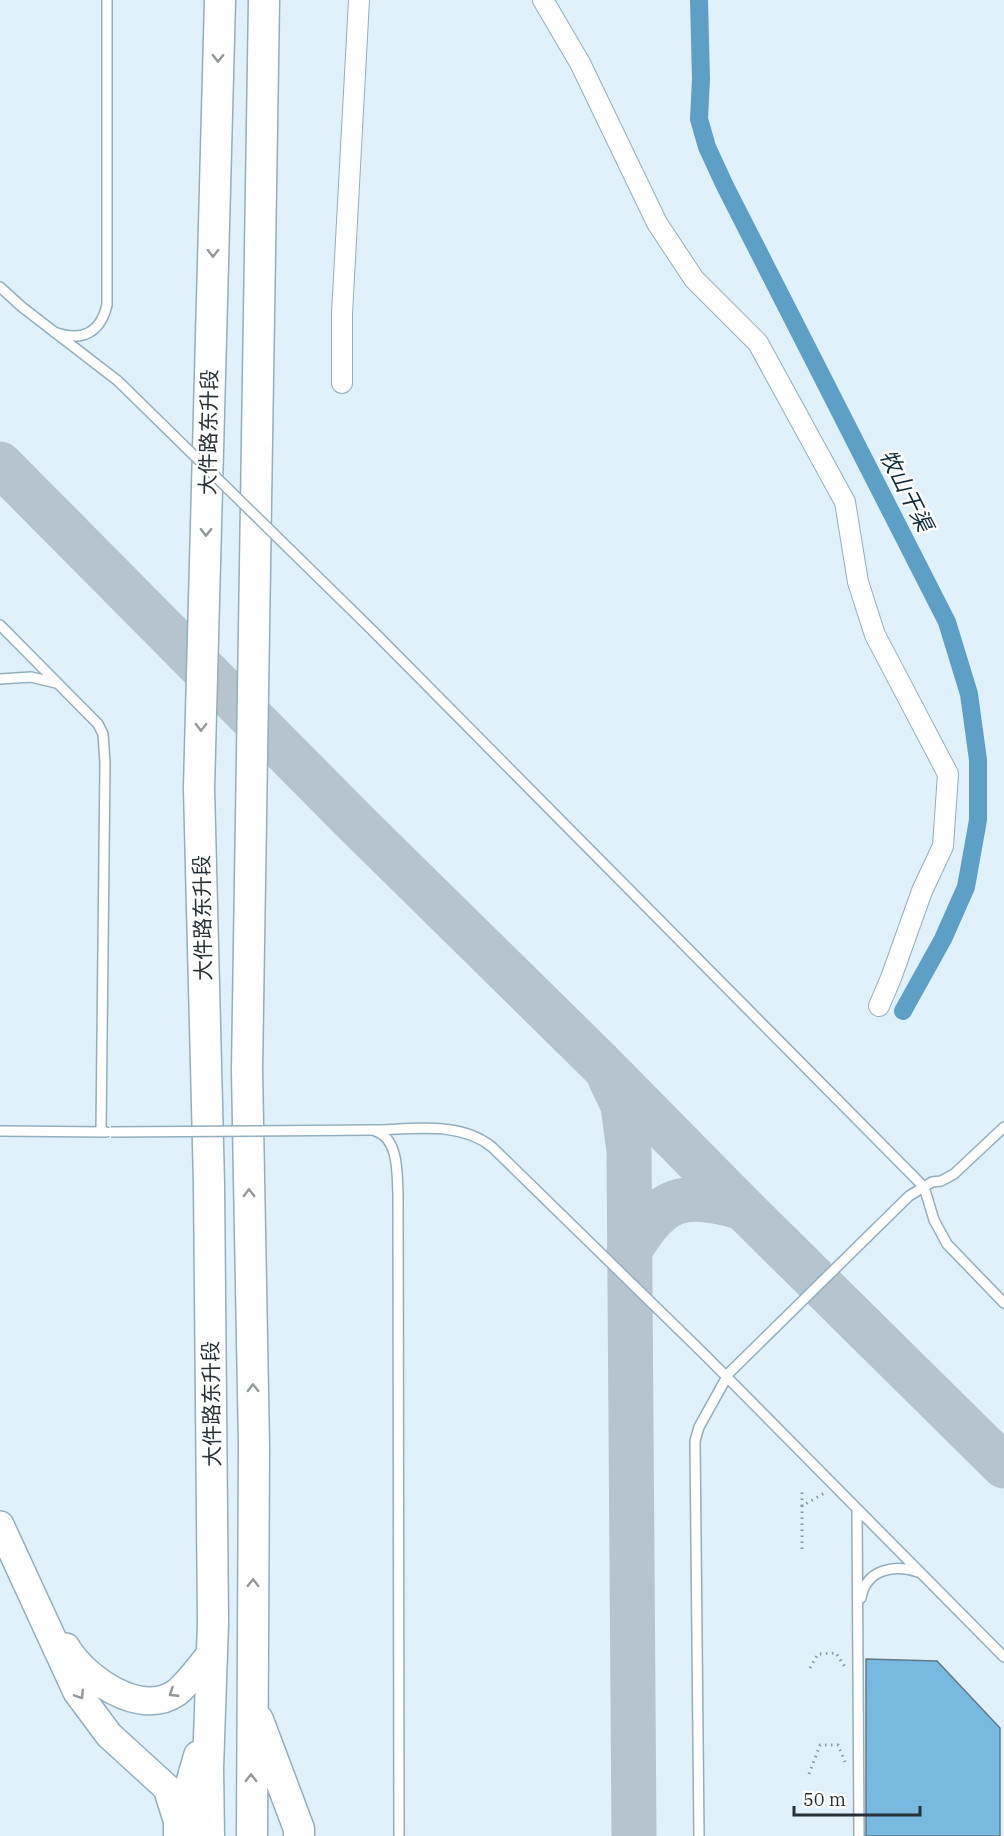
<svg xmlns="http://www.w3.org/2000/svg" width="1004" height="1836" viewBox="0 0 1004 1836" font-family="'IBM Plex Serif','Noto Sans SC',serif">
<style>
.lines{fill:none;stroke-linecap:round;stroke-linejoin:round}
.canal{stroke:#5ea0c5;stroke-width:18}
.taxiway{stroke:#b5c4ce;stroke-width:45}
.building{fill:#77b9df;stroke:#617a8a;stroke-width:1.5}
.lane-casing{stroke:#93aebe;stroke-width:12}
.street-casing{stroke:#93aebe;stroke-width:22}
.secondary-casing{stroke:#93aebe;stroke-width:30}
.primary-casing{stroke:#93aebe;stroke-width:33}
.path{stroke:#8b98a1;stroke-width:3;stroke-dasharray:1.5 4.5;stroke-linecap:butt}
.lane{stroke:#fff;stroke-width:9}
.street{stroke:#fff;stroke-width:20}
.secondary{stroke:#fff;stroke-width:27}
.primary{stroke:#fff;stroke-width:30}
.lane-bridge-casing{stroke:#93aebe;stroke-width:12;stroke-linecap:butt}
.lane-bridge{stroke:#fff;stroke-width:9}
.oneway{stroke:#93989c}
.labels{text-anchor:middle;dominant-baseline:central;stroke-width:5;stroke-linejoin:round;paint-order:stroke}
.street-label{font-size:21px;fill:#273138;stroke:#fff}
.water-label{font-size:22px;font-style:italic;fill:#0e2d3d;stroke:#fff}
</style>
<rect width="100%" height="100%" fill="#e0f1fb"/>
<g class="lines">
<path class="canal" d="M 699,0 L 701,79 L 699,119 L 707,147 L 725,186 L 947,622 L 969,694 L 978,760 L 978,820 L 966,887 L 943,939 L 903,1011"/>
<path class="taxiway" d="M 0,464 L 357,824 L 601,1064 L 743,1208 L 1004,1466
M 610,1078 L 623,1105 L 629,1151 L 634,1836
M 629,1252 C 660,1197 683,1190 743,1208"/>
</g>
<path class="building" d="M 866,1659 L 937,1661 L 1000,1728 L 1000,1836 L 866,1836 Z"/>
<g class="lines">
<defs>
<path id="lane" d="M 0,287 L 22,307 L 118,381
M 54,332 C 81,342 100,334 107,305 L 107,0
M 0,625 L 98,724 L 103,734 L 105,763 L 101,1132
M 373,631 L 924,1187 L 934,1220 L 947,1244 L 1004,1303
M 0,679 L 31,677 L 56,683
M 370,1130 C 410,1130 459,1120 492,1147 L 706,1356 L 1004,1657
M 0,1131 L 106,1132
M 375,1131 C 399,1138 397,1174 398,1194 L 399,1836
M 857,1509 L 859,1836
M 861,1598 C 866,1569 895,1564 918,1572
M 699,1836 L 695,1441 L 699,1427 L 729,1373 L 909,1196 L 932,1182 L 941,1181 L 954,1174 L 1004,1127"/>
<path id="street" d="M 543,0 L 580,63 L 657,223 L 694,279 L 758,343 L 845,502 L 858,582 L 875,635 L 948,774 L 943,846 L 922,891 L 891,978 L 879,1006
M 342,383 L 342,314 L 359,0"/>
<path id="secondary" d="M 0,1525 L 77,1692 L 109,1735 L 167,1788 L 179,1826
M 66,1647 C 84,1678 140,1718 176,1693 C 187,1685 203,1663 213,1651"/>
<path id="primary" d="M 258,1720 L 299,1829 L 299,1836
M 179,1836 L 179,1826 L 199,1756
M 209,1836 L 208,1768 L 213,1623 L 209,1184 L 199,788 L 220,0
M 252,1836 L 254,1446 L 247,1070 L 264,0"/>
</defs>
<use href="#lane" class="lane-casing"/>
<use href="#street" class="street-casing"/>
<use href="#secondary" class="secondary-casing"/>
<use href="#primary" class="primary-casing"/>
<path class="path" d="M 802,1506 L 802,1488
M 802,1549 L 802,1506 L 826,1492
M 810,1668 L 818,1654 L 836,1653 L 845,1667
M 809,1774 L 820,1745 L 838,1745 L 845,1762"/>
<use href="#lane" class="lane"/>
<use href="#street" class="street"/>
<use href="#secondary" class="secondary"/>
<use href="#primary" class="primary"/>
<defs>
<path id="lane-bridge" d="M 118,381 L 373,631
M 111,1132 L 370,1130"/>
</defs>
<use href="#lane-bridge" class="lane-bridge-casing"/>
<use href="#lane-bridge" class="lane-bridge"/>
</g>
<defs><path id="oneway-chevron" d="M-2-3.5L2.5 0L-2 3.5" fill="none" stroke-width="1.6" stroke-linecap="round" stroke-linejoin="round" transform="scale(1.5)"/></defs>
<g class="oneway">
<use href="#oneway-chevron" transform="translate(218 58) rotate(91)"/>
<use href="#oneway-chevron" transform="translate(213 253) rotate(91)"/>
<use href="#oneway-chevron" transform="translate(206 532) rotate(91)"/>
<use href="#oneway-chevron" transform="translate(201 727) rotate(91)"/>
<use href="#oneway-chevron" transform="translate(249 1193) rotate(-91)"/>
<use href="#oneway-chevron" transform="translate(253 1388) rotate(-91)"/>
<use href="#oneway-chevron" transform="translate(253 1583) rotate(-90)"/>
<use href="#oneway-chevron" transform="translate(173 1693) rotate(147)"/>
<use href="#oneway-chevron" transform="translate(80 1695) rotate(57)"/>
<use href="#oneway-chevron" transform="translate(251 1778) rotate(-90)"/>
</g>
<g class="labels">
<g class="street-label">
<text transform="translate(208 432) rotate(-89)">大件路东升段</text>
<text transform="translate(202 918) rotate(-91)">大件路东升段</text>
<text transform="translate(211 1404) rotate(-91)">大件路东升段</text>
</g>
<g class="water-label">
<text transform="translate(907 490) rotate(63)">牧山干渠</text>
</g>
</g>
<path d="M794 1806v9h126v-9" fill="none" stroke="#273138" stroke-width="3"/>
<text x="803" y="1806" font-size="18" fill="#273138" stroke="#ffffff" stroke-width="4.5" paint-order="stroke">50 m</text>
</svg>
